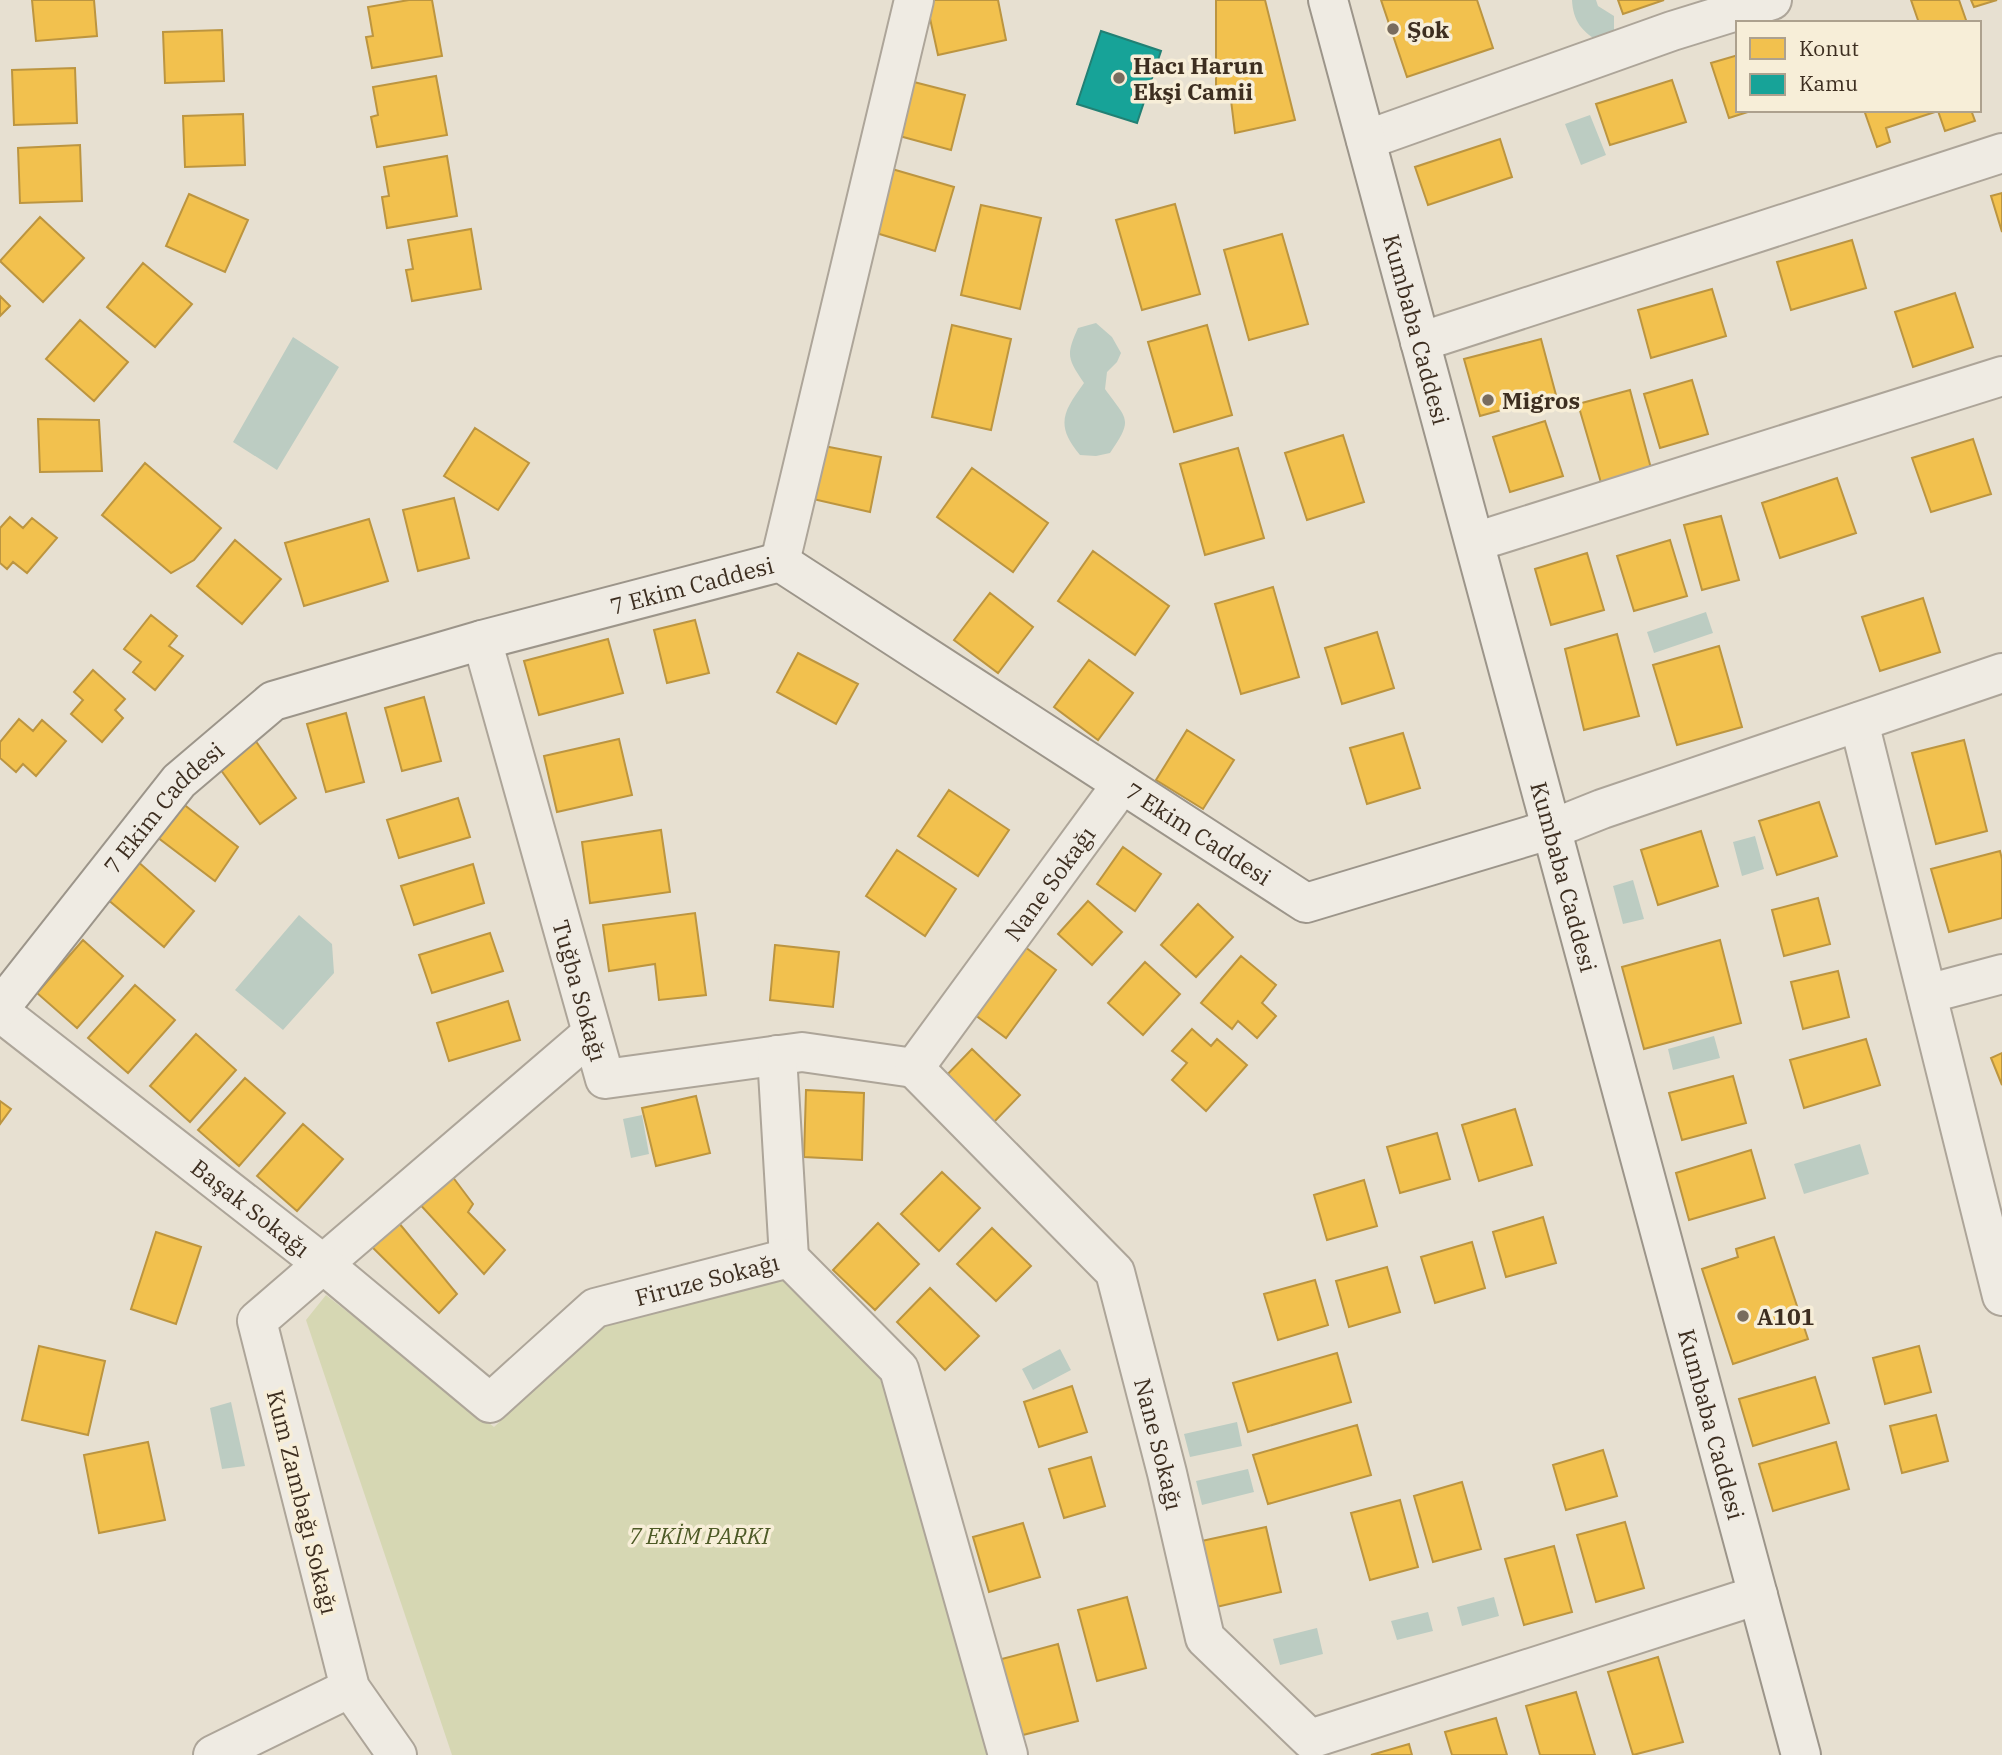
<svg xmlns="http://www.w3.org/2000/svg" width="2002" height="1755" viewBox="0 0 2002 1755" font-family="'IBM Plex Serif',serif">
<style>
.green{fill:#d6d7b3}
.water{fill:#bcccc2}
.homes{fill:#f2c14e;stroke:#bc9540;stroke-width:2}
.public{fill:#17a398;stroke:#228074;stroke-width:2}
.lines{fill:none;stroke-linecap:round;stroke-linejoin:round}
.street-casing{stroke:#ada599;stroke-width:42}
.secondary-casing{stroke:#9c958a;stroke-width:42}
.street{stroke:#efebe3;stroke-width:38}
.secondary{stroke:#efebe3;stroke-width:38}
.poi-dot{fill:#786c5e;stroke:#f7eed8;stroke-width:2.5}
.labels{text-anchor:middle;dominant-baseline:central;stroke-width:7;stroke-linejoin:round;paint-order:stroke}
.poi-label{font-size:23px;font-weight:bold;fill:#3d2e20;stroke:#f7eed8;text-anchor:start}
.street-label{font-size:23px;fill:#3d2e20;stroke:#f7eed8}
.park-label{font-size:23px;font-style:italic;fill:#4d5a26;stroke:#f7eed8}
</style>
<rect width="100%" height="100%" fill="#e7e0d1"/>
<path class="green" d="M 783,1277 L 880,1377 L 993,1755 L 452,1755 L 306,1320 L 326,1295 L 494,1427 L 608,1320 Z"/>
<path class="water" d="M 1572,0 L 1596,0 L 1598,6 L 1614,16 L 1614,30 L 1600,42 C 1582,32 1573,21 1572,0 Z
M 1590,115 L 1606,155 L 1581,165 L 1565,124 Z
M 1096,323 L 1112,337 L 1121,353 L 1117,362 L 1107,372 L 1105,389 C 1127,420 1134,418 1110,453 L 1096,456 L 1080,455 C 1055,425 1063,412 1084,383 C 1067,358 1066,355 1078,328 Z
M 293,337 L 339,367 L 277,470 L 233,442 Z
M 1706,612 L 1713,633 L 1654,653 L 1647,632 Z
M 1755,836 L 1764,869 L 1742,876 L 1733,842 Z
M 1633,880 L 1644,919 L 1623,924 L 1613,886 Z
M 299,915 L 332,944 L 334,973 L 283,1030 L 235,990 Z
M 1714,1036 L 1720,1058 L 1673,1070 L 1668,1049 Z
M 642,1115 L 649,1154 L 631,1158 L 623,1119 Z
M 1860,1144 L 1869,1174 L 1804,1194 L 1794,1164 Z
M 1060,1349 L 1071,1370 L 1033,1390 L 1022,1369 Z
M 231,1402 L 245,1466 L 222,1469 L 210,1408 Z
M 1237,1422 L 1242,1446 L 1190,1457 L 1184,1434 Z
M 1248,1469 L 1254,1492 L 1202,1505 L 1196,1481 Z
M 1494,1597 L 1499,1616 L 1462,1626 L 1457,1607 Z
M 1428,1612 L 1433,1631 L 1397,1640 L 1391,1621 Z
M 1317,1628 L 1323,1654 L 1280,1665 L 1273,1639 Z"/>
<path class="homes" d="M 32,0 L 94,0 L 97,36 L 36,41 Z
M 409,0 L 432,0 L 442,56 L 372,68 L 366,37 L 373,36 L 368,7 Z
M 926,0 L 998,0 L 1006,40 L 938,55 Z
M 1216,0 L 1265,0 L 1295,120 L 1235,133 L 1230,92 L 1216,93 Z
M 1381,0 L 1477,0 L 1493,48 L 1407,77 Z
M 1618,0 L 1664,0 L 1623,14 Z
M 1911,0 L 1959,0 L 1967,23 L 1919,23 Z
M 1971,0 L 1997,0 L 1974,7 Z
M 222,30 L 224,81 L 165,83 L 163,32 Z
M 1738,55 L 1738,110 L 1754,110 L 1729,118 L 1711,63 Z
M 75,68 L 77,123 L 14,125 L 12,70 Z
M 436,76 L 447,135 L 377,147 L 371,117 L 378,115 L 373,87 Z
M 906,80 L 965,95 L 951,150 L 892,134 Z
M 1672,80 L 1686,122 L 1610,145 L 1596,104 Z
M 1864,110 L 1971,110 L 1975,121 L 1945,131 L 1938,111 L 1886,128 L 1890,142 L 1877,147 Z
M 243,114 L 245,165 L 185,167 L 183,116 Z
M 1500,139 L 1512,177 L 1428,205 L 1415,167 Z
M 80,145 L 82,201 L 20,203 L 18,148 Z
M 447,156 L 457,216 L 387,228 L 382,197 L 389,196 L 384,167 Z
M 892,169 L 954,187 L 935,251 L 873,232 Z
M 2002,193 L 2002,232 L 1991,196 Z
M 189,194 L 248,220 L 225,272 L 166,246 Z
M 1175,204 L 1200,294 L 1142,310 L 1116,220 Z
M 981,205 L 1041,218 L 1020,309 L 961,295 Z
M 40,217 L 84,258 L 43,302 L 0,261 Z
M 471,229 L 481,289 L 412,301 L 406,270 L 413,269 L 408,240 Z
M 1282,234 L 1308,324 L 1249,340 L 1224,250 Z
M 1852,240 L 1866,288 L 1791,310 L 1777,262 Z
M 143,263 L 192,304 L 155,347 L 107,307 Z
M 1712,289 L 1726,336 L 1651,358 L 1638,310 Z
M 1955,293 L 1973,347 L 1913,367 L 1895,312 Z
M 0,296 L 10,306 L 0,316 Z
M 80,320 L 128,362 L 94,401 L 46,359 Z
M 952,325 L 1011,339 L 991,430 L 932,417 Z
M 1207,325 L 1232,415 L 1174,432 L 1148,342 Z
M 1541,339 L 1556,395 L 1480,416 L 1464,359 Z
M 1692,380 L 1708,434 L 1660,448 L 1644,394 Z
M 1630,390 L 1652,472 L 1602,486 L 1578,404 Z
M 38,419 L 99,420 L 102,471 L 40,472 Z
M 1545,421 L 1563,476 L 1510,492 L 1493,437 Z
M 475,428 L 529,463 L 498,510 L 444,476 Z
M 1343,435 L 1364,502 L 1307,520 L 1285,453 Z
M 1973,439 L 1991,494 L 1931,512 L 1912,458 Z
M 824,446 L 881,457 L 870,512 L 813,499 Z
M 1238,448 L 1264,538 L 1205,555 L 1180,464 Z
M 145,463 L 221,528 L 194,560 L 171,573 L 102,515 Z
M 972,468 L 1048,523 L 1013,572 L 937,517 Z
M 1837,478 L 1856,533 L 1780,558 L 1762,503 Z
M 454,498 L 469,558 L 418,571 L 403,510 Z
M 1721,516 L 1739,580 L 1702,590 L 1684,525 Z
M 10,517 L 23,528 L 32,518 L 57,538 L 27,573 L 13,562 L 7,569 L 0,563 L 0,528 Z
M 369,519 L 388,581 L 304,606 L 285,543 Z
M 235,540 L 281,579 L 242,624 L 197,586 Z
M 1670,540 L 1687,596 L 1634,611 L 1617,556 Z
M 1093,551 L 1169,606 L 1135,655 L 1058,601 Z
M 1587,553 L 1604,610 L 1551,625 L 1535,569 Z
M 1273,587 L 1299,677 L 1241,694 L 1215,604 Z
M 990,593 L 1033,627 L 998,673 L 954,640 Z
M 1923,598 L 1940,652 L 1880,671 L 1862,617 Z
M 151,615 L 177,636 L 169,646 L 183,656 L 155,690 L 133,672 L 141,662 L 124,649 Z
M 695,620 L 709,673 L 667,683 L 654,630 Z
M 1377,632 L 1394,688 L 1342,704 L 1325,648 Z
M 1617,634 L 1639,716 L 1584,730 L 1565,649 Z
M 608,639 L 623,693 L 539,715 L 524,661 Z
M 1719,646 L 1742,727 L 1677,745 L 1653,665 Z
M 798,653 L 858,684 L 836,724 L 777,692 Z
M 1089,660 L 1133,693 L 1098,740 L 1054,707 Z
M 93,670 L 125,699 L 115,710 L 123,718 L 102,742 L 71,714 L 83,700 L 74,692 Z
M 424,697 L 441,761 L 402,771 L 385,708 Z
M 346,713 L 364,782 L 326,792 L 307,724 Z
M 19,719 L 33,731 L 42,720 L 66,741 L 36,776 L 23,764 L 16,772 L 0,758 L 0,742 Z
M 1187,730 L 1234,760 L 1203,809 L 1156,780 Z
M 1403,733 L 1420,788 L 1367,804 L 1350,748 Z
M 619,739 L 632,795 L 557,812 L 544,756 Z
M 255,740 L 296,798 L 260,824 L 218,766 Z
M 1964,740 L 1987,831 L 1936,844 L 1912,753 Z
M 949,790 L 1009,830 L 978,876 L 918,836 Z
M 458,798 L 470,837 L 399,858 L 387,820 Z
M 1819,802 L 1837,856 L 1777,875 L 1759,821 Z
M 182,803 L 238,847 L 215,881 L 157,837 Z
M 661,830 L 670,892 L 590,903 L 582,842 Z
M 1701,831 L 1718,886 L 1658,905 L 1641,850 Z
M 1123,847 L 1161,874 L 1135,911 L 1097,884 Z
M 897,850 L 956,889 L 925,936 L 866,896 Z
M 2000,851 L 2002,859 L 2002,918 L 1949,932 L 1931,869 Z
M 136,860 L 194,911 L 164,947 L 106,898 Z
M 473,864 L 484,903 L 414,925 L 401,886 Z
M 1818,898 L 1830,944 L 1784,956 L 1772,910 Z
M 1088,901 L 1122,932 L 1092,965 L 1058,934 Z
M 1198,904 L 1233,937 L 1196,977 L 1161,945 Z
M 695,913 L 706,995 L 659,1000 L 655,964 L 609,971 L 603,925 Z
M 490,933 L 503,971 L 432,993 L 419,955 Z
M 83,940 L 123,976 L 77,1028 L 37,993 Z
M 1720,940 L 1741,1023 L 1644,1049 L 1622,967 Z
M 1021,944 L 1056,970 L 1006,1038 L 971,1012 Z
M 775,945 L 839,952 L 833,1007 L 770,1000 Z
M 1241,956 L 1276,985 L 1262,1003 L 1276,1016 L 1257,1038 L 1238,1021 L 1232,1029 L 1201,1003 Z
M 1145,962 L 1180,994 L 1143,1035 L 1108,1003 Z
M 1838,971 L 1849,1017 L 1803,1029 L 1791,982 Z
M 135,985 L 175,1020 L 128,1073 L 88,1038 Z
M 508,1001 L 520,1040 L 449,1061 L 437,1023 Z
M 1192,1029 L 1211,1046 L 1217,1039 L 1247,1065 L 1206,1111 L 1172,1080 L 1187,1063 L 1172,1051 Z
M 196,1034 L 236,1070 L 190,1122 L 150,1086 Z
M 1866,1039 L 1880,1085 L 1804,1108 L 1790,1060 Z
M 972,1049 L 1020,1095 L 994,1122 L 981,1109 L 939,1083 Z
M 2002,1053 L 2002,1085 L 1991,1058 Z
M 1733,1076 L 1746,1123 L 1682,1140 L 1669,1093 Z
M 245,1078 L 285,1113 L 239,1166 L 198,1130 Z
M 806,1090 L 864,1093 L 862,1160 L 804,1157 Z
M 696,1096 L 710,1153 L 656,1166 L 642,1108 Z
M 0,1101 L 11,1109 L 0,1124 Z
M 1515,1109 L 1532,1165 L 1479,1181 L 1462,1125 Z
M 303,1124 L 343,1159 L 297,1211 L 257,1176 Z
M 1437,1133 L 1450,1179 L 1400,1193 L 1387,1147 Z
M 1751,1150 L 1765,1198 L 1689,1220 L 1676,1173 Z
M 446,1168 L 473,1204 L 468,1212 L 505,1250 L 484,1274 L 415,1199 Z
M 942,1172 L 980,1208 L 939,1251 L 901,1214 Z
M 1364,1180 L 1377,1226 L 1327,1240 L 1314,1195 Z
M 394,1217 L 457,1294 L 439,1313 L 366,1241 Z
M 1543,1217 L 1556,1263 L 1506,1277 L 1493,1232 Z
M 878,1223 L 919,1264 L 875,1310 L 833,1270 Z
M 992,1228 L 1031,1266 L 996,1301 L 957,1264 Z
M 156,1232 L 201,1247 L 176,1324 L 131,1309 Z
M 1774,1237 L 1808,1339 L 1733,1364 L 1702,1269 L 1738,1257 L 1736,1249 Z
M 1472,1242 L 1485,1288 L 1435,1303 L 1421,1257 Z
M 1387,1267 L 1400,1312 L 1349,1327 L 1336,1281 Z
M 1315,1280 L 1328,1325 L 1278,1340 L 1264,1294 Z
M 930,1288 L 979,1336 L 945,1370 L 897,1322 Z
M 39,1346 L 105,1361 L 88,1435 L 22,1420 Z
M 1919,1346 L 1931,1392 L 1885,1404 L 1873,1358 Z
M 1337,1353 L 1351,1402 L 1248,1432 L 1233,1383 Z
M 1815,1377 L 1829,1423 L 1753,1446 L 1739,1399 Z
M 1072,1386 L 1087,1432 L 1039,1447 L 1024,1402 Z
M 1936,1415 L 1948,1461 L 1902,1473 L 1890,1426 Z
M 1357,1425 L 1371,1475 L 1268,1504 L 1253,1455 Z
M 148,1442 L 165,1520 L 99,1533 L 84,1455 Z
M 1836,1442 L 1849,1489 L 1773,1511 L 1759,1464 Z
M 1603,1450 L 1617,1496 L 1566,1510 L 1553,1465 Z
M 1091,1457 L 1105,1506 L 1064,1518 L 1049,1469 Z
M 1462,1482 L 1481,1549 L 1433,1562 L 1414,1496 Z
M 1400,1500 L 1418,1567 L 1370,1580 L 1351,1513 Z
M 1625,1522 L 1644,1588 L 1596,1602 L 1577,1535 Z
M 1023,1523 L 1040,1577 L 989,1592 L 973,1537 Z
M 1266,1527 L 1281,1592 L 1212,1608 L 1197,1542 Z
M 1554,1546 L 1572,1612 L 1524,1625 L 1505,1559 Z
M 1127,1597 L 1146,1668 L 1097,1681 L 1078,1610 Z
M 1058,1644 L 1078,1721 L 1019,1736 L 998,1660 Z
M 1658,1657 L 1683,1742 L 1633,1755 L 1608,1672 Z
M 1576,1692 L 1595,1755 L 1540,1755 L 1526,1706 Z
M 1496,1718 L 1507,1755 L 1452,1755 L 1445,1732 Z
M 1409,1744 L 1412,1755 L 1371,1755 Z"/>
<path class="public" d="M 1101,31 L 1161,51 L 1137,123 L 1077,104 Z"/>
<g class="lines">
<defs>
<g id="street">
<path d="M 1366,140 L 1672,31 L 1772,0"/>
<path d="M 1420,342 L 2002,153"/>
<path d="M 1475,542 L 2002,376"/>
<path d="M 780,562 L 914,0"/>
<path id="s1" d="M 482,640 L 605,1079 L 802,1052 L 914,1068"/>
<path d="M 1859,722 L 2002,1296"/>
<path d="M 1552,829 L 1602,809 L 2002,673"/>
<path d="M 1927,994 L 2002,974"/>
<path id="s2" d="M 0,1012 L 323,1264 L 591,1034"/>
<path d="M 777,1055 L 789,1258"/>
<path id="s3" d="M 914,1068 L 1115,1272 L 1167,1473 L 1205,1638 L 1310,1739 L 1758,1595"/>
<path id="s4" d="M 914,1068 L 1122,784"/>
<path d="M 213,1755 L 350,1688"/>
<path id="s5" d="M 397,1755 L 350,1688 L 257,1321 L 323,1264 L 490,1403 L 595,1308 L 789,1258 L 899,1369 L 1008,1755"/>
</g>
<g id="secondary">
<path id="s6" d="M 1328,0 L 1801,1755"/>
<path id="s7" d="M 0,1008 L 179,781 L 273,701 L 482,640 L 780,562 L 1306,903 L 1552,829"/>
</g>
</defs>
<use href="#street" class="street-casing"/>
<use href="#secondary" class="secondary-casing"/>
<use href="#street" class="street"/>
<use href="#secondary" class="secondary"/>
</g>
<g class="poi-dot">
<circle cx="1393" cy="29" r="7"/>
<circle cx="1119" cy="78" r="7"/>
<circle cx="1488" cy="400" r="7"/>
<circle cx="1743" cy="1316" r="7"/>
</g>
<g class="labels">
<g class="poi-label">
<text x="1407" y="29">Şok</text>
<text x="1133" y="65">Hacı Harun<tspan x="1133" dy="26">Ekşi Camii</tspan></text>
<text x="1502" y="400">Migros</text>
<text x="1757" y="1316">A101</text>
</g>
<g class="street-label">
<text stroke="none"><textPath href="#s6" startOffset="341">Kumbaba Caddesi</textPath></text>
<text stroke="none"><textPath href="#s7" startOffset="847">7 Ekim Caddesi</textPath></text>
<text stroke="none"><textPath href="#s7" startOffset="259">7 Ekim Caddesi</textPath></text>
<text stroke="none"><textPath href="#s7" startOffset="1437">7 Ekim Caddesi</textPath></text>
<text stroke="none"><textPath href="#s6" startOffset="908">Kumbaba Caddesi</textPath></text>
<text stroke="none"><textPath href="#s4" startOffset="229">Nane Sokağı</textPath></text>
<text stroke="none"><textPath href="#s1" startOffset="364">Tuğba Sokağı</textPath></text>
<text stroke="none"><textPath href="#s2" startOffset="318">Başak Sokağı</textPath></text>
<text stroke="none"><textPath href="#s5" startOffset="1022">Firuze Sokağı</textPath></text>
<text stroke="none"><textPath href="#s6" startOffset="1475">Kumbaba Caddesi</textPath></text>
<text stroke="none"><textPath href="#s3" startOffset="464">Nane Sokağı</textPath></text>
<text transform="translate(303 1502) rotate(76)">Kum Zambağı Sokağı</text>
</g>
<g class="park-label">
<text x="699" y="1535">7 EKİM PARKI</text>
</g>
</g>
<rect x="1736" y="21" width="245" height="91" fill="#f7eed8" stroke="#ada18e" stroke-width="2"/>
<rect x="1750" y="38" width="35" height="21" fill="#f2c14e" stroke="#ada18e" stroke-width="2"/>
<text x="1799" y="56" font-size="21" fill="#3d2e20">Konut</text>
<rect x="1750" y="74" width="35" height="21" fill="#17a398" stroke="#ada18e" stroke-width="2"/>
<text x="1799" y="91" font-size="21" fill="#3d2e20">Kamu</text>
</svg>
